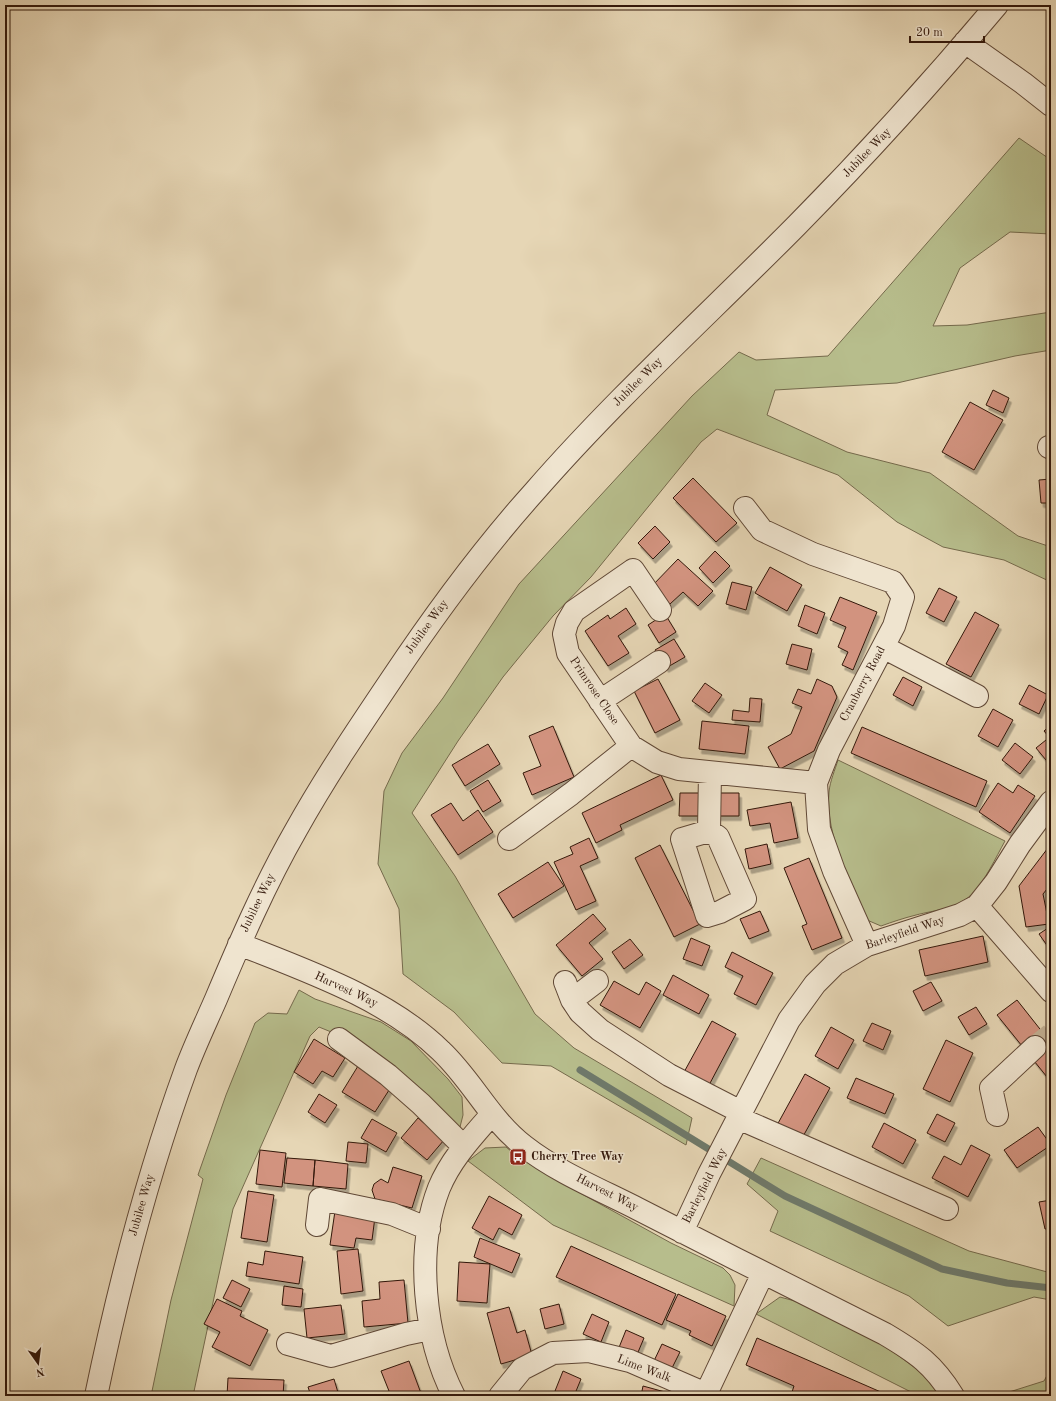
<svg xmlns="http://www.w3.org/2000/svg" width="1056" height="1401" viewBox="0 0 1056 1401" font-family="'Old Standard TT',serif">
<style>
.green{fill:#b7bd8c;stroke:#756a4c}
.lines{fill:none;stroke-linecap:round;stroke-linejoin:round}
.stream{stroke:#6f796a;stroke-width:7}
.building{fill:#d2937f;stroke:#33180b;filter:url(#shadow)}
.minor-tunnel{stroke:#c2b093;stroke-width:22;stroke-dasharray:22 11;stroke-linecap:butt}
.minor-casing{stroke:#604836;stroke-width:24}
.minor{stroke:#efe4cf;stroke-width:22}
.labels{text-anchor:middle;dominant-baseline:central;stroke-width:3;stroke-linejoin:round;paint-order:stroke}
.street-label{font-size:12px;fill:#33180b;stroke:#efe4cf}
.poi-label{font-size:12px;font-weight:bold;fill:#33180b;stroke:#efe4cf;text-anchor:start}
</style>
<defs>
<filter id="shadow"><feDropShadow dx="2.5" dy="4.5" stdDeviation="0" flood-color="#0004"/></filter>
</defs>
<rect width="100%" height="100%" fill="#e6d6b5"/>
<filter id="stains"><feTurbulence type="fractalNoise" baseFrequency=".005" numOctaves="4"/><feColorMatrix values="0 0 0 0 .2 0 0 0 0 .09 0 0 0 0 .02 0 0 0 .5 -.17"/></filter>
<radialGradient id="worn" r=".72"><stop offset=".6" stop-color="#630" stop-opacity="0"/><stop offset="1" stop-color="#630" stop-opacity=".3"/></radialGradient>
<path class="green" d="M 1019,138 L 1051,160 L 1051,234 L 1010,232 L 960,268 L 933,326 L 967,325 L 1051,312 L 1051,350 L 1015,356 L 897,383 L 775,390 L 767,415 L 847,452 L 930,473 L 1018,536 L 1051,547 L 1051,582 L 1004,560 L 943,547 L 897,522 L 838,475 L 717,429 L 701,442 L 591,577 L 553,616 L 503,677 L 458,741 L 412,813 L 455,876 L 535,1014 L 574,1048 L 692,1118 L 686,1145 L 551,1066 L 502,1063 L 454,1012 L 403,974 L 399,909 L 378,864 L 384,791 L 402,753 L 443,698 L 519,584 L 692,396 L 739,352 L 756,360 L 828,356 Z
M 838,760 L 1005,841 C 995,859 986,879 973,893 C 958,909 935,910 916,915 C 904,918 892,922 881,926 L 867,920 C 851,881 825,836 829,792 C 830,781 835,770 838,760 Z
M 299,990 L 315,999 L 381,1022 L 411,1041 L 448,1079 L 462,1097 L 463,1115 L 459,1131 L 358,1043 L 319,1027 L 310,1036 L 233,1209 L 193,1396 L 151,1396 L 171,1300 L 203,1179 L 198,1175 L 226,1095 L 255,1023 L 268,1013 L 287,1014 Z
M 506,1147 L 518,1157 L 562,1183 L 671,1243 L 723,1268 L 730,1275 L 735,1285 L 734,1306 L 553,1225 L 468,1161 L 485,1148 Z
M 761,1158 L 969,1251 L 1051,1273 L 1051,1300 L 1034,1297 L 948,1326 L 909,1296 L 770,1231 L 778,1211 L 747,1184 Z
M 780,1297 L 806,1304 L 883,1344 L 931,1380 L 941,1396 L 919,1396 L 756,1314 Z
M 1051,1368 L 1051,1396 L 1005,1396 L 1003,1394 L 1044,1381 Z"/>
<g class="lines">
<path class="stream" d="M 580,1070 L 785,1196 L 942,1269 L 1007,1283 L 1051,1288"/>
</g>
<path class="building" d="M 993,390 L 1009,398 L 1003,413 L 986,405 Z
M 970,402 L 1003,420 L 974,470 L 942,452 Z
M 693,478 L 737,523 L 716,542 L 673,498 Z
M 1051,479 L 1051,503 L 1041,503 L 1039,480 Z
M 655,526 L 670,542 L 653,559 L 638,543 Z
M 715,551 L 730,566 L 713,583 L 699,568 Z
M 678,559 L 713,591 L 698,606 L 683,592 L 670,604 L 651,587 Z
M 770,567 L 802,585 L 787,611 L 755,593 Z
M 732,582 L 752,587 L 746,610 L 726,604 Z
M 939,588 L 957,597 L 944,622 L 926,613 Z
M 840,597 L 877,612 L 853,670 L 842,665 L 848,652 L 838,647 L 846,627 L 830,620 Z
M 805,605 L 825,613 L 817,634 L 798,626 Z
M 626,608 L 636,624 L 618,636 L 629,653 L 608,666 L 585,631 L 608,615 L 610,619 Z
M 975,612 L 999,625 L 971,677 L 946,664 Z
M 665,614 L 676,632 L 659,643 L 648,625 Z
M 674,639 L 685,657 L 666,668 L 655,650 Z
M 792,644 L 812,649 L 807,670 L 786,664 Z
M 903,677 L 922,687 L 913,706 L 893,695 Z
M 658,679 L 680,720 L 655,733 L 634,691 Z
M 817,679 L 832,686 L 837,697 L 814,751 L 780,769 L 768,747 L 791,734 L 802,707 L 792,703 L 798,689 L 811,694 Z
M 705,683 L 722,695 L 709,713 L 692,701 Z
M 1029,685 L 1048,695 L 1039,714 L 1019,704 Z
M 750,698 L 762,699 L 760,722 L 732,720 L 733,710 L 749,712 Z
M 993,709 L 1013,720 L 998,747 L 978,736 Z
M 702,721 L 749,726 L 745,754 L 699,749 Z
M 1051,725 L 1051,735 L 1049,737 L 1044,731 Z
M 553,726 L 574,777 L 532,795 L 523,773 L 541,766 L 529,736 Z
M 862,727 L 987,781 L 976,807 L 851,753 Z
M 1051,736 L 1051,766 L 1036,748 Z
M 1015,743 L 1033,757 L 1020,774 L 1002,760 Z
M 488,744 L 500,764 L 465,786 L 452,765 Z
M 661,775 L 673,800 L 620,825 L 622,830 L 596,843 L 582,813 Z
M 488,780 L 501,801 L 483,812 L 470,791 Z
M 998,783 L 1013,793 L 1018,785 L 1035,796 L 1010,833 L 979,812 Z
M 680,793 L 739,793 L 739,816 L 679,816 Z
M 791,802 L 798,838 L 774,843 L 770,823 L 750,826 L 747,810 Z
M 451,803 L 463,821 L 478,810 L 493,832 L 458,855 L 431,815 Z
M 589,838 L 598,858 L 580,866 L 596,901 L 576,910 L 554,862 L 573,854 L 570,847 Z
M 767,844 L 771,864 L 749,869 L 745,849 Z
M 1051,844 L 1051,884 L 1043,894 L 1049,924 L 1026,927 L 1019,886 Z
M 660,845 L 700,924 L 674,937 L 635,858 Z
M 809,858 L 842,938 L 812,950 L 802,926 L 807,924 L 784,868 Z
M 548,862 L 564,886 L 513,918 L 498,894 Z
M 760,911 L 769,931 L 749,939 L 740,919 Z
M 593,914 L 606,929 L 589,943 L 603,959 L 582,976 L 556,945 Z
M 1051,926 L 1051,951 L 1039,934 Z
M 983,936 L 988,962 L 925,976 L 919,950 Z
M 691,938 L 710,946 L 702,966 L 683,959 Z
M 630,939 L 643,955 L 624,969 L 612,952 Z
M 732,952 L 773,973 L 756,1005 L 734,994 L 743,976 L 725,967 Z
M 673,975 L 709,995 L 699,1014 L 663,995 Z
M 614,981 L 639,995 L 646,982 L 661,991 L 640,1028 L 600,1005 Z
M 931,982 L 942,1001 L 923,1011 L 913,991 Z
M 1017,1000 L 1051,1043 L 1051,1074 L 1047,1077 L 997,1015 Z
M 976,1007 L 987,1024 L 969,1035 L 958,1017 Z
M 712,1021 L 736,1034 L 708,1087 L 683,1074 Z
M 872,1023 L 891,1031 L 883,1050 L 863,1041 Z
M 831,1027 L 854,1040 L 838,1069 L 815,1056 Z
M 314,1039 L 345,1058 L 333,1077 L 322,1071 L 313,1084 L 294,1072 Z
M 946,1040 L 973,1053 L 950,1102 L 923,1089 Z
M 358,1066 L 391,1087 L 375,1112 L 342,1092 Z
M 805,1074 L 830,1088 L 801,1140 L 776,1127 Z
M 856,1078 L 894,1094 L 885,1114 L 847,1098 Z
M 319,1094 L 337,1105 L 325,1123 L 308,1112 Z
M 937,1114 L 955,1123 L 945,1142 L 927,1133 Z
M 418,1118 L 444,1140 L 427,1160 L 401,1138 Z
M 372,1119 L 397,1133 L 386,1152 L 361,1138 Z
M 884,1123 L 916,1140 L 903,1164 L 872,1147 Z
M 1038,1127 L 1051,1145 L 1017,1168 L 1004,1150 Z
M 348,1142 L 368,1144 L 366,1163 L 346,1161 Z
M 971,1145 L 990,1155 L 968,1197 L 932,1178 L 944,1156 L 961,1165 Z
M 260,1150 L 286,1153 L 282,1187 L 256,1184 Z
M 287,1158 L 315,1160 L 313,1186 L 284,1183 Z
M 315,1160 L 348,1164 L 346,1189 L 313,1186 Z
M 393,1167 L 422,1176 L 412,1208 L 375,1199 L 372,1190 L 374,1184 L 381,1179 L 388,1183 Z
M 248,1191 L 274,1195 L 267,1242 L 241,1238 Z
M 489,1196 L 522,1215 L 512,1235 L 499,1228 L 493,1240 L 472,1228 Z
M 1051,1200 L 1051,1228 L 1045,1229 L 1039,1202 Z
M 335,1211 L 375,1217 L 372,1240 L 356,1238 L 354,1248 L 330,1245 Z
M 480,1238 L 520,1254 L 512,1273 L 474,1257 Z
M 571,1246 L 676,1294 L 662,1325 L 556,1277 Z
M 358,1249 L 363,1291 L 341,1294 L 337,1251 Z
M 265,1251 L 303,1257 L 299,1284 L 246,1276 L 248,1262 L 263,1265 Z
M 459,1262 L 490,1264 L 487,1303 L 457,1301 Z
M 232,1280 L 250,1289 L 241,1307 L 223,1298 Z
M 404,1280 L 408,1323 L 364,1327 L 362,1301 L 380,1299 L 379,1282 Z
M 284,1286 L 303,1289 L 301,1307 L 282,1305 Z
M 678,1294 L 726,1316 L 712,1346 L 689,1335 L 691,1331 L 666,1320 Z
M 217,1299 L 242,1311 L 240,1316 L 268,1330 L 250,1366 L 212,1347 L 220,1332 L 204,1324 Z
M 559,1304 L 564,1324 L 545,1329 L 540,1309 Z
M 341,1305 L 345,1334 L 307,1338 L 304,1309 Z
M 509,1307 L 517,1333 L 525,1330 L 532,1355 L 501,1364 L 487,1313 Z
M 592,1314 L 609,1322 L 601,1342 L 583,1334 Z
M 626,1330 L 644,1338 L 636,1357 L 618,1350 Z
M 757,1338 L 890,1396 L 801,1396 L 792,1392 L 794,1386 L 746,1365 Z
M 662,1344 L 680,1352 L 670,1372 L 653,1363 Z
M 409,1361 L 422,1396 L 391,1396 L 381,1371 Z
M 563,1371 L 581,1379 L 574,1396 L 568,1396 L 555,1391 Z
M 228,1378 L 284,1380 L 283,1396 L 227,1396 Z
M 334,1379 L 339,1396 L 311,1396 L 308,1387 Z
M 643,1386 L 676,1395 L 675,1396 L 641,1396 Z
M 591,1392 L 601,1396 L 589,1396 Z"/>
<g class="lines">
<path class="minor-tunnel" d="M 1035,1047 L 1051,1034"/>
<defs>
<path id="minor" d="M 965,42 L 1023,83 L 1051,105
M 1049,447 L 1051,448
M 745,508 L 762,530 L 813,554 L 893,582 L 903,597 L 894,626 L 829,750 L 816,783 L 819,829 L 834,871 L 867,945
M 660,610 L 633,570 L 574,611 L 567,623 L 564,634 L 568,653 L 631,746 L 657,762 L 679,769 L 816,783
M 883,647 L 977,696
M 600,701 L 659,662
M 709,831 L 718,837 L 745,899 L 720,912 L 707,916 L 682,839 Z
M 709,831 L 710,773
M 509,839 L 571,794 L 631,746
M 977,906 L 1051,991
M 239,944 C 307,971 388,999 441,1051 C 472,1080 490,1120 524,1146 C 557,1172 601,1190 638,1209 C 720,1251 803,1293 885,1334 C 917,1353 933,1364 953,1396
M 565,982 L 572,1000 L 580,1012 L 600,1030 L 669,1075 L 741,1112
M 572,1000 L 597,981
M 339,1039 L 388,1075 L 421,1104 L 464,1147
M 997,1115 L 991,1088 L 1035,1047
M 738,1118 L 947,1209
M 317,1225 L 320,1199 L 392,1214 L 429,1229
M 682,1232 L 709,1174 L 789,1020 L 815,984 L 835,964 L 867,945 L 960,915 L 977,906 L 996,882 L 1020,844 L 1051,802
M 288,1344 L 331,1356 L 406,1334 L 430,1329
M 96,1396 C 119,1285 147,1176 186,1069 C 195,1045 206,1022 216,999 C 240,942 265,884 296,830 C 325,778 358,729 391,680 C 435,614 482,550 535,491 C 617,397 710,313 797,225 C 867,154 933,81 997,5
M 454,1396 C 424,1338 415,1250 439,1188 C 451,1159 472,1137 492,1114
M 500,1396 L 522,1369 L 553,1353 L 589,1351 L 630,1361 L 706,1394
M 705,1396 L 763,1273"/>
</defs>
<use href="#minor" class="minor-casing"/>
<use href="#minor" class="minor"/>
</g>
<defs>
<symbol id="bus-square" viewBox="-11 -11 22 22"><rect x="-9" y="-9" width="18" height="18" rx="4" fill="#8f2418" stroke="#efe4cf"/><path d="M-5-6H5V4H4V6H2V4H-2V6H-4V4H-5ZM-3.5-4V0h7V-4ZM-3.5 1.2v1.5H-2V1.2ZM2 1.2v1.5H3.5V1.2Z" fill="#fff"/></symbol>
</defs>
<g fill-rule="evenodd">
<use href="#bus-square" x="508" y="1147" width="20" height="20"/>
</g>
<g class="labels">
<g class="street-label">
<text transform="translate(867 153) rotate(-46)">Jubilee Way</text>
<text transform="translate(638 382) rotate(-45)">Jubilee Way</text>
<text transform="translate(427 627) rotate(-54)">Jubilee Way</text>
<text transform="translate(863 684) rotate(-62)">Cranberry Road</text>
<text transform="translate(594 691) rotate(56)">Primrose Close</text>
<text transform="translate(258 903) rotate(-64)">Jubilee Way</text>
<text transform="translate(905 933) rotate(-19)">Barleyfield Way</text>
<text transform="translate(346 990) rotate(25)">Harvest Way</text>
<text transform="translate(705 1186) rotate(-63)">Barleyfield Way</text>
<text transform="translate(607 1193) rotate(27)">Harvest Way</text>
<text transform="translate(142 1205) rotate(-74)">Jubilee Way</text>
<text transform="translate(644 1369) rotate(21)">Lime Walk</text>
</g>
<g class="poi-label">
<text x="531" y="1157">Cherry Tree Way</text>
</g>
</g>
<rect width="1056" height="1401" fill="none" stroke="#e6d6b5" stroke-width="20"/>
<rect x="6" y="6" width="1044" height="1389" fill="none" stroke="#33180b" stroke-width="2"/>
<rect x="10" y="10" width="1036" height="1381" fill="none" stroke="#33180b"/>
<g transform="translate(38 1363) rotate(166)" stroke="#efe4cf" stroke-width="3" paint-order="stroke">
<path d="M0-3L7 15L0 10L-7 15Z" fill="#33180b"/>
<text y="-6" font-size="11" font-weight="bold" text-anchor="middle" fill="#33180b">N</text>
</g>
<path d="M910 36v6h74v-6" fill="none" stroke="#33180b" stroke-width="2"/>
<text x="916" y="36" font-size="12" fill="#33180b" stroke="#efe4cf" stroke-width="3" paint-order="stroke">20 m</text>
<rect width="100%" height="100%" filter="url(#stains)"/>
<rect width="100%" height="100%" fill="url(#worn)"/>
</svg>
